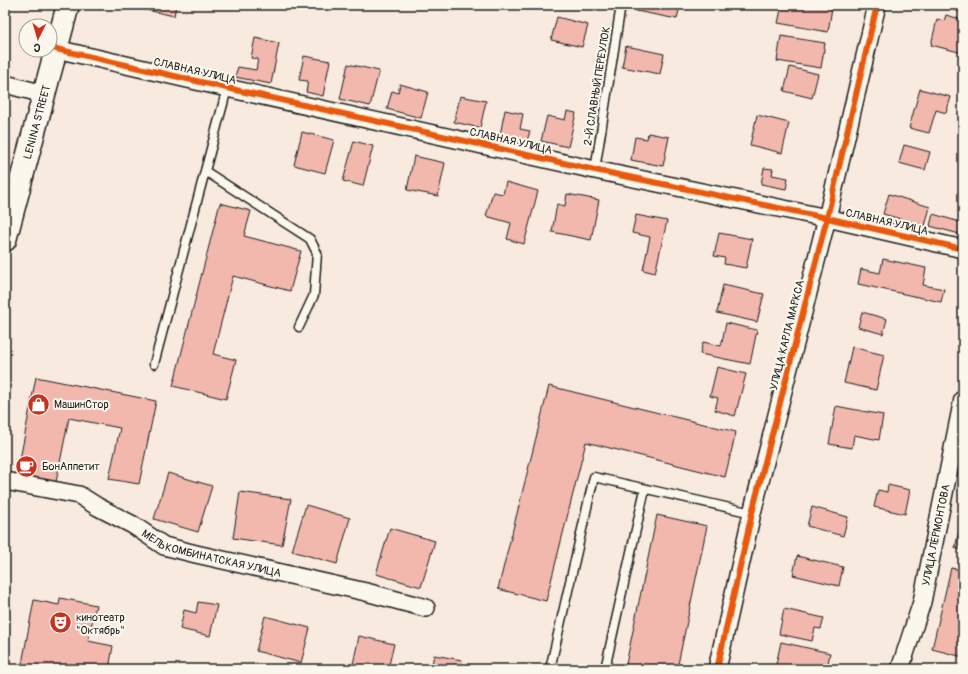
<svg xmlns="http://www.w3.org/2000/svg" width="968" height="674" viewBox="0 0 968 674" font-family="Pangolin,sans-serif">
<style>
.building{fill:#f2b8ad;stroke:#1c1c1c}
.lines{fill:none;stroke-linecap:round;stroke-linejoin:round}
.lane-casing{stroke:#1c1c1c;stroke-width:11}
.street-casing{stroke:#1c1c1c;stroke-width:20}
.secondary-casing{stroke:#1c1c1c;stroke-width:25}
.lane{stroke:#fbf7ec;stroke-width:8}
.street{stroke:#fbf7ec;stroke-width:17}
.secondary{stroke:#fbf7ec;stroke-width:22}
.cycleway-casing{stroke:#fbf7ec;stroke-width:8}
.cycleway{stroke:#e8590c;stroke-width:6}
.labels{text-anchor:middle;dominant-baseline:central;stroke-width:4;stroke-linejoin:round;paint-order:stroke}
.street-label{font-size:11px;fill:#1c1c1c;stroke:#fbf7ec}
.poi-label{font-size:11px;fill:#1c1c1c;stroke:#fbf7ec;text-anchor:start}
</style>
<rect width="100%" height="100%" fill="#f9eadf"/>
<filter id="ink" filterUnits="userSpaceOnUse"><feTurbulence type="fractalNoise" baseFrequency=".025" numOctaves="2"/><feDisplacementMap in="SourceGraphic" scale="8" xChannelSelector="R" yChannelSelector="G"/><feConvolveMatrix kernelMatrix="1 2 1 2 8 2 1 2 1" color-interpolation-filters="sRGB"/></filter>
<g filter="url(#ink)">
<path class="building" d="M 143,5 L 176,5 L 174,16 L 142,9 Z
M 638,5 L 680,5 L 677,19 L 636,11 Z
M 782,5 L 817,5 L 832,8 L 828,32 L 778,23 Z
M 941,5 L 963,5 L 963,13 Z
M 946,15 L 960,19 L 959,22 L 963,23 L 963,53 L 931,45 L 937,19 L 944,21 Z
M 557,17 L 588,25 L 582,47 L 551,40 Z
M 781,36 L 825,43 L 821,68 L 777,61 Z
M 255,38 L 279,43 L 271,84 L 235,77 L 238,67 L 256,70 L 258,59 L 251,58 Z
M 626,46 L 664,54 L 660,74 L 622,67 Z
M 304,56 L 330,61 L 323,96 L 306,92 L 308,81 L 299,80 Z
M 348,64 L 379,71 L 370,106 L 340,99 Z
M 790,67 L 818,74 L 812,98 L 784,91 Z
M 400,84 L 428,92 L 421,118 L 387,109 L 392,91 L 398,93 Z
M 920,89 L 951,97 L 946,113 L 936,110 L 929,133 L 909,128 Z
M 460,96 L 486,101 L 480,128 L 454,122 Z
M 505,110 L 523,114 L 520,129 L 530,131 L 527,141 L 500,135 Z
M 567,111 L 576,113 L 568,147 L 541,141 L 547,116 L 565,120 Z
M 757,115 L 789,123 L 782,153 L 750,145 Z
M 302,132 L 334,140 L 325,173 L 294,165 Z
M 648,133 L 669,137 L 663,166 L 631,160 L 635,137 L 647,139 Z
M 354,141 L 373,146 L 363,186 L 343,181 Z
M 904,145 L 930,152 L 925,170 L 899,163 Z
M 414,156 L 445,163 L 438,196 L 407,190 Z
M 764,168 L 773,169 L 772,175 L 788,178 L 786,189 L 761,184 Z
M 506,182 L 538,191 L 524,244 L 507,239 L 511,223 L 486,216 L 493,192 L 503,194 Z
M 567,194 L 599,200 L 591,240 L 552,232 L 557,204 L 565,206 Z
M 889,194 L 930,207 L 925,226 L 883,214 Z
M 220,203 L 251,211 L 244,236 L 301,251 L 290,291 L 233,276 L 213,354 L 236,360 L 226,399 L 173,386 Z
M 933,214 L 963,223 L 963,235 L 930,226 Z
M 636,215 L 667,221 L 655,273 L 643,270 L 650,237 L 632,233 Z
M 719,233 L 752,239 L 746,268 L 724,264 L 725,258 L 714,256 Z
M 883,259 L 926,268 L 923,285 L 944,289 L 941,302 L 858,284 L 861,269 L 880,273 Z
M 723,285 L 764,294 L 757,322 L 717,313 Z
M 862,312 L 887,319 L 883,334 L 858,327 Z
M 726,323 L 757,330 L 750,364 L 700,354 L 703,342 L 721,346 Z
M 852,347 L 884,355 L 876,390 L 844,383 Z
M 717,367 L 746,374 L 735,416 L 715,410 L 718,398 L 710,396 Z
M 36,377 L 156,401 L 139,484 L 109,479 L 120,428 L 69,418 L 56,482 L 17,475 Z
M 549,386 L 736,432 L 725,477 L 586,442 L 546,601 L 498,589 Z
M 836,406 L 883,415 L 879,440 L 854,435 L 852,448 L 829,444 Z
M 168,473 L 212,486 L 198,532 L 154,519 Z
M 888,485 L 910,490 L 905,514 L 874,507 L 878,490 L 887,492 Z
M 240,492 L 291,499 L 282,545 L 233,538 Z
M 306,505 L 350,518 L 337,564 L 292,551 Z
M 812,507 L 848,517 L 843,536 L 807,526 Z
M 963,514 L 963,550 L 955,548 Z
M 657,515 L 707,526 L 677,669 L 625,669 Z
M 390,528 L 435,541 L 421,587 L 376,574 Z
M 797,556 L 843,567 L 839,586 L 793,575 Z
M 951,568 L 963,570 L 963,657 L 932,649 Z
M 60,598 L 96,605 L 88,641 L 113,646 L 109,669 L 21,669 L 34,600 L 59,605 Z
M 198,602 L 217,605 L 210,636 L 180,629 L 184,610 L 196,613 Z
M 784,609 L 824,618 L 821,629 L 815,628 L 812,641 L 779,634 Z
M 265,616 L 310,628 L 301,663 L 256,651 Z
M 359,636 L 394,644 L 388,669 L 352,669 Z
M 781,642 L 830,653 L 827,669 L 775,669 Z
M 434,655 L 462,660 L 460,669 L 431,669 Z"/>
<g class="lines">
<defs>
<path id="lane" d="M 595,170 L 621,5
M 205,171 L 310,239 L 317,253 L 314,295 L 299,327
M 154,364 L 205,171 L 223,104 L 227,88
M 550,669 L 594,477 L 752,513
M 605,669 L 645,489"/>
<g id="street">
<path d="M 56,49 L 227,88 L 595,170 L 827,218 L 963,249"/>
<path d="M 5,84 L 44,94"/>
<path id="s1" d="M 5,481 L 79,495 L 98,507 L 133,525 L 164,546 L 196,554 L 366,592 L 426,608"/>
<path d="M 717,669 L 752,513 L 827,218 L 877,5"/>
<path id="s2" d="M 900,669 L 922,602 L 963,399"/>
</g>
<g id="secondary">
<path id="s3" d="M 5,240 L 68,5"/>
</g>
</defs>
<use href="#lane" class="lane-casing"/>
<use href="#street" class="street-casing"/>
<use href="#secondary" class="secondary-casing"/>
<use href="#lane" class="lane"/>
<use href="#street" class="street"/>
<use href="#secondary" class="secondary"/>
<defs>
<path id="cycleway" d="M 56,49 L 227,88 L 595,170 L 827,218 L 963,249
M 717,669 L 752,513 L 827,218 L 877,5"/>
</defs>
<use href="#cycleway" class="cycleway-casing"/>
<use href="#cycleway" class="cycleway"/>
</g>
</g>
<defs>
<symbol id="shop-disc" viewBox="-11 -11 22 22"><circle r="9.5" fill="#c8321e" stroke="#fbf7ec"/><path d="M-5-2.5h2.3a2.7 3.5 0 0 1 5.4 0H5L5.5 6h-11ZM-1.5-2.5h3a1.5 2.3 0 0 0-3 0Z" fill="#fff"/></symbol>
<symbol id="cafe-disc" viewBox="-11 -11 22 22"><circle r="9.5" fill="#c8321e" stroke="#fbf7ec"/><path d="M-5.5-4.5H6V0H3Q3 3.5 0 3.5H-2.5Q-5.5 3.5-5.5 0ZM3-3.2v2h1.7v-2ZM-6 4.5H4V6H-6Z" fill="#fff"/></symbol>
<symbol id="theatre-disc" viewBox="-11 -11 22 22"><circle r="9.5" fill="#c8321e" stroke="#fbf7ec"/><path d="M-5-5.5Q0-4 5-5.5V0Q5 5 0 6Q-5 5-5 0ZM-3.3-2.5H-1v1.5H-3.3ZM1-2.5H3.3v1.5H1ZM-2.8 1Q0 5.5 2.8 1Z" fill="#fff"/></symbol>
</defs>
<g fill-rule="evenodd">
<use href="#shop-disc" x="26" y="392" width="25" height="25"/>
<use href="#cafe-disc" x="14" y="454" width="25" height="25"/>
<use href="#theatre-disc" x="48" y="610" width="25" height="25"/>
</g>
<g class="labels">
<g class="street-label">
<text transform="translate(195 71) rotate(13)">СЛАВНАЯ УЛИЦА</text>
<text transform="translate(597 86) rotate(-81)">2-Й СЛАВНЫЙ ПЕРЕУЛОК</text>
<text stroke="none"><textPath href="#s3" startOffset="122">LENINA STREET</textPath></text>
<text transform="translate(511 141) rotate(13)">СЛАВНАЯ УЛИЦА</text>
<text transform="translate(887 222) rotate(13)">СЛАВНАЯ УЛИЦА</text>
<text transform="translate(787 335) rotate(-76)">УЛИЦА КАРЛА МАРКСА</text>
<text stroke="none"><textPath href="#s2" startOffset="139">УЛИЦА ЛЕРМОНТОВА</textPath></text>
<text stroke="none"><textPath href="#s1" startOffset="222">МЕЛЬКОМБИНАТСКАЯ УЛИЦА</textPath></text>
</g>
<g class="poi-label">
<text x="54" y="404">МашинСтор</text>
<text x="42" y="466">БонАппетит</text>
<text x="76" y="617">кинотеатр<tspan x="76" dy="13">"Октябрь"</tspan></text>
</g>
</g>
<rect width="968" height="674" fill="none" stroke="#fbf7ec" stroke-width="20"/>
<rect x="10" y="10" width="948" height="654" fill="none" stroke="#1c1c1c" stroke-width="1.5" filter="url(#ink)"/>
<g transform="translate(38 38) rotate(185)"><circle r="19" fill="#fbf7ec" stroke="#a29f99"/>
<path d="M0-3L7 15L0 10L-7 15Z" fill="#c8321e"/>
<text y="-6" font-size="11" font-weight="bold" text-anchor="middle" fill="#1c1c1c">С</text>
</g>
</svg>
